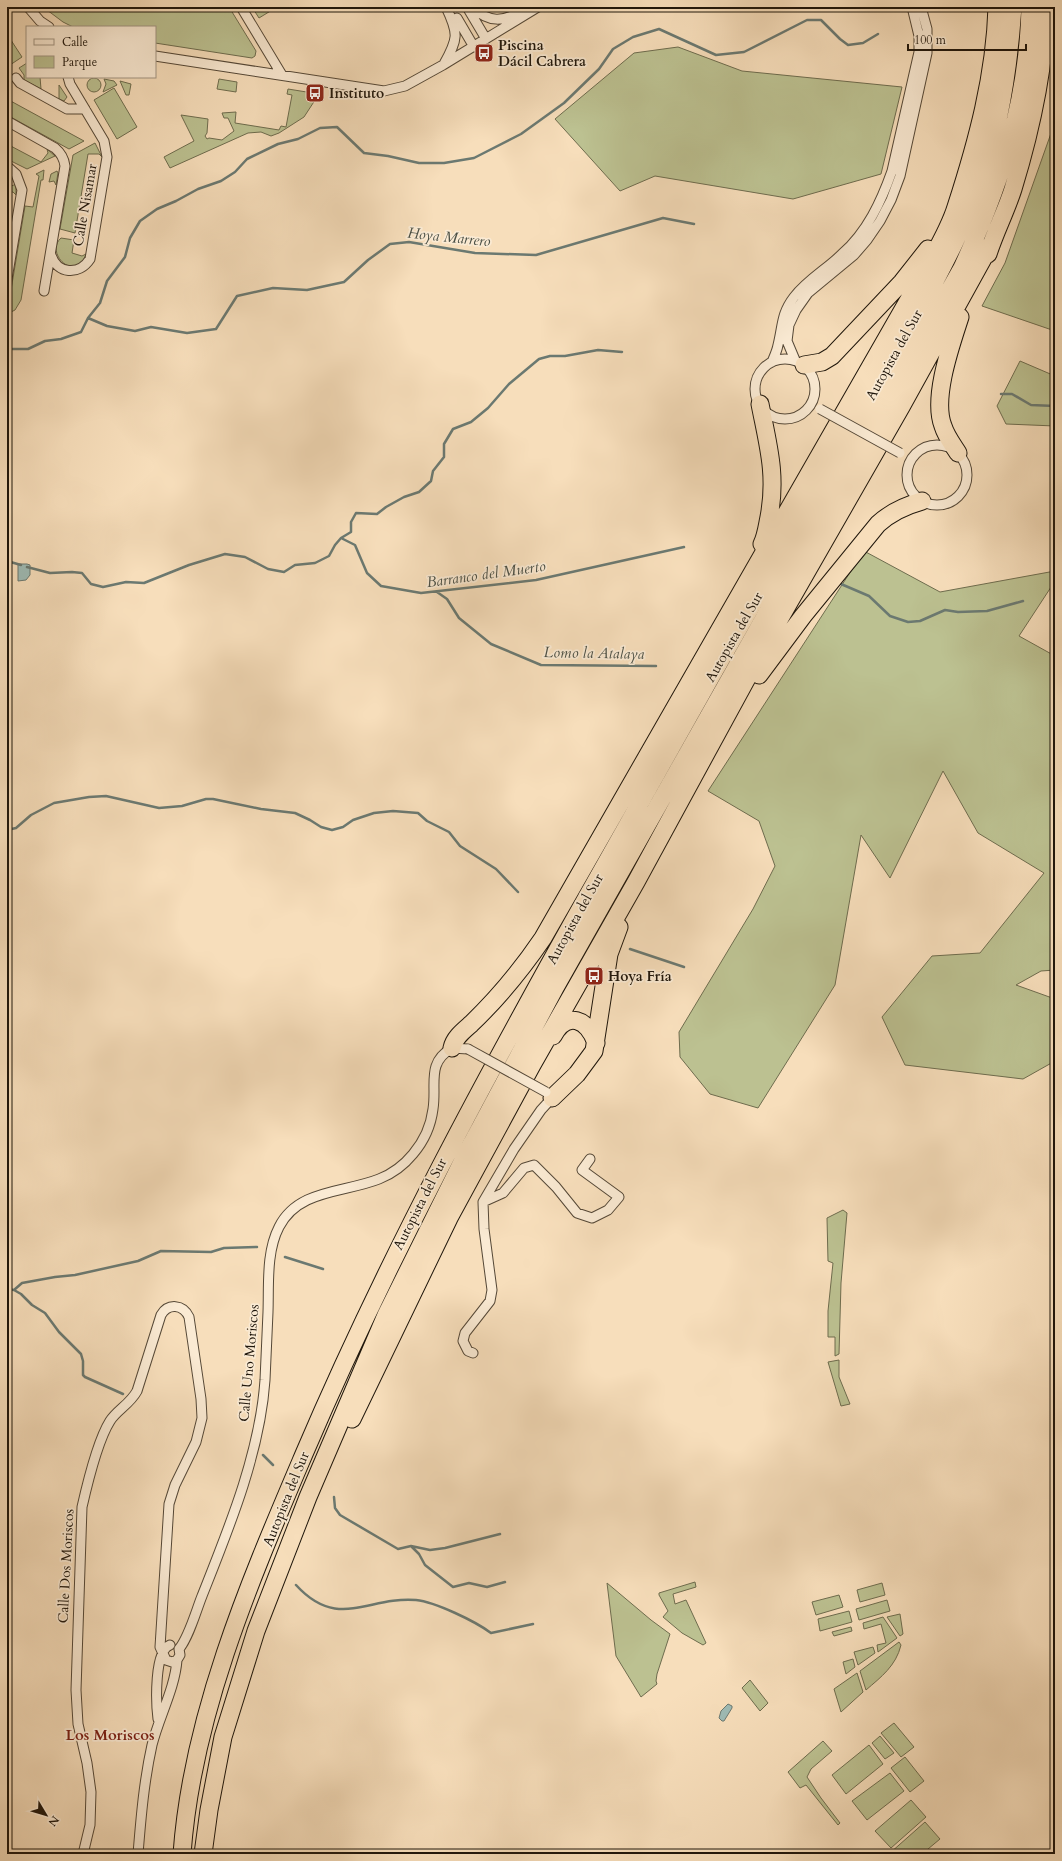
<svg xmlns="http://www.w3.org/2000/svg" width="1062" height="1861" viewBox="0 0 1062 1861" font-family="Cardo,serif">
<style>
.green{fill:#bcc191;stroke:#6e6c4e}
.water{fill:#9ebbb5;stroke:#6b7971}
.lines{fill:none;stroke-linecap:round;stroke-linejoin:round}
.stream{stroke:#6b7971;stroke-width:2.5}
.minor-casing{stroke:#554837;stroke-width:11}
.motorway-casing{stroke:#1f160b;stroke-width:19}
.minor{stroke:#faead3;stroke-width:9}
.motorway{stroke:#f7debb;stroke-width:17}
.minor-bridge-casing{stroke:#554837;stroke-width:11;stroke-linecap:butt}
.minor-bridge{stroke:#faead3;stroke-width:9}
.labels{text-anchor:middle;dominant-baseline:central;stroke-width:3.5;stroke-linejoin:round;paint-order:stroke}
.poi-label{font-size:14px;font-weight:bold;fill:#1f160b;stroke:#faead3;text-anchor:start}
.street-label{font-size:14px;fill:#1f160b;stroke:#faead3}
.water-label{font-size:15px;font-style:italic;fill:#4b5046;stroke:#faead3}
.neighbourhood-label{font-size:15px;font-weight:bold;fill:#7a1f14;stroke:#faead3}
</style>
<rect width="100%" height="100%" fill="#f7debb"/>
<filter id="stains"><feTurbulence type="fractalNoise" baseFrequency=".005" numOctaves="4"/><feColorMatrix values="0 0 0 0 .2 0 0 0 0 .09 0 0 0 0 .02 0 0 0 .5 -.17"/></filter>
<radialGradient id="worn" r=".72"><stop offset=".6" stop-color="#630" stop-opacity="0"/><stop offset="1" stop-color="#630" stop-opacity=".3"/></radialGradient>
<path class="green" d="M 51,7 L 229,7 L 256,51 L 255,56 L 252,58 L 155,43 L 155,27 L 73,27 L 63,22 L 47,10 Z
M 252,7 L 277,7 L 259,18 Z
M 7,34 L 22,57 L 7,67 Z
M 678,47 L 742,71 L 902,87 L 881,174 L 793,199 L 655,176 L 620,191 L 555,119 L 634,53 Z
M 27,63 L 27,77 L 40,77 L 41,89 L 24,80 L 24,75 L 19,68 Z
M87 85a7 7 0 1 1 14 0a7 7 0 1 1-14 0Z
M 104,79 L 114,81 L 117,85 L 103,92 L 106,84 Z
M 219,79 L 237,82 L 236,92 L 217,89 Z
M 120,81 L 131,84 L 129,95 L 126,95 Z
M 59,85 L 67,97 L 64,101 L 59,99 Z
M 114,88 L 137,127 L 117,139 L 94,100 Z
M 288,89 L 319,94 L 304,117 L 279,133 L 271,136 L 261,132 L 248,133 L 170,168 L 164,157 L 194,141 L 181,115 L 208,119 L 207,133 L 205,136 L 207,139 L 209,138 L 222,140 L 234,131 L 228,118 L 224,118 L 222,113 L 236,112 L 235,123 L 279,130 L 281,126 L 286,127 L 292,95 L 287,94 Z
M 7,99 L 84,141 L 69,149 L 7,115 Z
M 1055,122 L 1055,331 L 982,306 L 1005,263 Z
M 95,143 L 102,157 L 99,154 L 88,154 L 75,233 L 60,229 L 73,155 Z
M 7,144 L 41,162 L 48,153 L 47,149 L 55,156 L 27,169 L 7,159 Z
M 44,170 L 43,180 L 41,180 L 21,300 L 15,310 L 7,314 L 25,206 L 33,207 L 39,176 L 36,174 Z
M 57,171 L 58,173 L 56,185 L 54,181 L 49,182 L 51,174 Z
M 16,184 L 16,195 L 13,192 L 7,192 L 7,188 Z
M 61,238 L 74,240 L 72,253 L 82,256 L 86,254 C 76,284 44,253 61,238 Z
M 1020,361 L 1055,376 L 1055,426 L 1006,424 L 997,406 Z
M 864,551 L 940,592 L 1055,571 L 1055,581 L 1019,636 L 1055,656 L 1055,970 L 1041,971 L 1016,985 L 1055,999 L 1055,1061 L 1023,1079 L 905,1065 L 882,1017 L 932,956 L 980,953 L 1044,873 L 978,833 L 943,771 L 890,878 L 861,835 L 835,985 L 758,1108 L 710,1094 L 680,1057 L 679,1032 L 753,909 L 775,866 L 759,821 L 708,791 Z
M 843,1210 L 847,1213 L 841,1283 L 839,1354 L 835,1356 L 835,1337 L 828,1337 L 828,1311 L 833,1263 L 828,1261 L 827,1218 Z
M 839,1360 L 839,1377 L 850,1404 L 841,1406 L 828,1362 Z
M 695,1582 L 696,1587 L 673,1594 L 675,1604 L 686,1600 L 706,1643 L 703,1645 L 682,1633 L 663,1617 L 668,1611 L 659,1595 L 659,1593 Z
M 607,1583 L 651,1620 L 670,1634 L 657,1674 L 656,1681 L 657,1684 L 641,1697 L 616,1656 Z
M 882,1583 L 885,1595 L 860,1602 L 857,1590 Z
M 839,1595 L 843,1607 L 816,1615 L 812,1602 Z
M 887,1600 L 890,1611 L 859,1620 L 856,1609 Z
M 849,1611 L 852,1622 L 820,1631 L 818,1619 Z
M 900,1614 L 903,1634 L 900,1636 L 887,1617 Z
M 883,1617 L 897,1638 L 878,1652 L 877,1645 L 886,1643 L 881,1624 L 864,1629 L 863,1623 Z
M 851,1627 L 852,1631 L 834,1636 L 832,1632 Z
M 899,1642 L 901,1645 C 896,1666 881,1677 866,1690 L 860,1671 Z
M 873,1647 L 875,1653 L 858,1665 L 854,1652 Z
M 853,1659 L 855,1667 L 846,1674 L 843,1662 Z
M 857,1673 L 863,1692 L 841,1712 L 834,1689 Z
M 750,1680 L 768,1703 L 760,1711 L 742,1688 Z
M 894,1723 L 914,1747 L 901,1757 L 881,1733 Z
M 880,1736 L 894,1753 L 885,1759 L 872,1743 Z
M 823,1741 L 832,1751 L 811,1769 L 807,1777 L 821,1798 L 840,1823 L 838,1825 L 806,1785 L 800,1788 L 788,1772 Z
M 869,1745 L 883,1764 L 846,1794 L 832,1775 Z
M 905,1757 L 924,1781 L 910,1792 L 891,1768 Z
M 890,1773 L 904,1791 L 867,1820 L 852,1801 Z
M 911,1800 L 926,1817 L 891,1848 L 875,1831 Z
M 925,1822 L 940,1839 L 922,1854 L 891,1854 L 890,1853 Z"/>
<path class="water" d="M 18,564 L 27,564 L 30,565 L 30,575 L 26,580 L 18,581 Z
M 728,1704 L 732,1706 L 732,1708 L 724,1721 L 722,1721 L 719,1718 L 721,1711 Z"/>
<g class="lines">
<path class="stream" d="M 88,318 L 107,326 L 135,331 L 151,327 L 187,333 L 216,329 L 237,296 L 273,288 L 307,290 L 344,282 L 368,260 L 390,244 L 409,242 L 475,253 L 536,255 L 663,218 L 694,224
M 7,349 L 28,349 L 45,341 L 61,339 L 81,332 L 88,318 L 100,303 L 107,281 L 125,257 L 130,238 L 140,221 L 157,209 L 176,201 L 198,189 L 221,181 L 235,172 L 247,159 L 278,144 L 298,139 L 320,128 L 337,127 L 364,153 L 388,156 L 419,163 L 444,163 L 474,158 L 521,134 L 564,103 L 599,69 L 613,49 L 633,37 L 659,29 L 716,55 L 744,52 L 807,20 L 821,20 L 840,39 L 848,45 L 863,43 L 878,34
M 1001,394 L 1012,394 L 1031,405 L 1055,406
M 341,538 L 351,532 L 351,522 L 356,513 L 377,514 L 386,507 L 404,497 L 419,492 L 431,481 L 433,471 L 444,457 L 444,444 L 453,429 L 471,422 L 488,408 L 509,384 L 539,359 L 550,356 L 565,356 L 598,350 L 622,352
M 7,561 L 21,565
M 27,567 L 50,573 L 72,572 L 82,573 L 91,584 L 103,587 L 126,582 L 144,583 L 189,565 L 225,554 L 245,557 L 268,569 L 284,572 L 295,565 L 315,563 L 329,556 L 335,545 L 341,538 L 355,545 L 367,573 L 381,586 L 421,593 L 536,580 L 684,547
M 841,584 L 869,596 L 890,616 L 908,622 L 920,621 L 945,610 L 958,612 L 987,611 L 1023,601
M 437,592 L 447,599 L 459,618 L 491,644 L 541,665 L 656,666
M 7,830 L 16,828 L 31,815 L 54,803 L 89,797 L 106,796 L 159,808 L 182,806 L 206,799 L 213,799 L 261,809 L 295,813 L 310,820 L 321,827 L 332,830 L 343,827 L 353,820 L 374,813 L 393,811 L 418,813 L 427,821 L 449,832 L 460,846 L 496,869 L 518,892
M 630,949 L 684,967
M 285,1257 L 323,1269
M 7,1289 L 14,1290 L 21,1294 L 32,1305 L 45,1313 L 59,1332 L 81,1354 L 83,1361 L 83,1375 L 85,1377 L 123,1394
M 14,1290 L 22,1283 L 55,1277 L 75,1275 L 138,1261 L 161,1251 L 211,1252 L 224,1248 L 257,1247
M 263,1455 L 273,1465
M 334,1497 L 335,1508 L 340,1515 L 398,1549 L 411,1546 L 430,1550 L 445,1548 L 500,1534
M 412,1547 L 419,1554 L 425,1565 L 453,1587 L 469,1583 L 487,1587 L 505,1582
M 296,1585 C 338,1631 368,1596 416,1600 C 435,1602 475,1621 491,1633 L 533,1624"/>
<defs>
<path id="minor" d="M 28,7 L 40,21 L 49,27
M 241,7 L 282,75
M 467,7 L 486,39
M 472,7 C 489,23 503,22 522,11
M 457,18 L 474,47
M 155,56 L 384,91 L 405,86 L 443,65 L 538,7
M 444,64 C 458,39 459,34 446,7
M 16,78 L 20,83 L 67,109 L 85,109
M 7,121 L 55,148 C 61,153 64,158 65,166 L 44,291
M 7,166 L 16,174 L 22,190 L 7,279
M 51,255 C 57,274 79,276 90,259 L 107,157 L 104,141 L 70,84 L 68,77
M755 389a30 30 0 1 1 60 0a30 30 0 1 1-60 0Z
M 795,360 L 787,341 L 789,325 L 796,310 L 808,293 L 854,255 L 867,240 L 880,221 L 891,200 L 900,176 L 927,53 L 927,29 L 921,7
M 772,362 C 774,357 777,351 778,345 C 783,325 781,314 794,297 C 808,279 827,269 842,254 C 867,232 881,202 892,171 L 919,52 L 919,36 L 912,7
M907 475a30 30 0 1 1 60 0a30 30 0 1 1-60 0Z
M 483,1202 L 503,1193 L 524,1168 L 534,1165 L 556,1187 L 577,1213 L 592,1218 L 608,1210 L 619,1197 L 582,1170 L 590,1159
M 473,1353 L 468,1351 L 463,1341 L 465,1333 L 490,1301 L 492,1290 L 484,1229 L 483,1202 L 514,1149 L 541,1110 L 552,1098 L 550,1096
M 158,1719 C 156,1703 154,1651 170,1645
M 83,1854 L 90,1825 L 91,1792 L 87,1763 L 78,1724 L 76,1690 L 82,1507 C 87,1485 98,1440 110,1421 C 117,1410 130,1404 137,1391 L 161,1315 C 168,1303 183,1304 189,1317 L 201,1399 L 202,1418 L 196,1442 L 175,1485 L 169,1504 L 160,1647 L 166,1660 L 172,1662 L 177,1660
M 138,1854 C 141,1817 144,1781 152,1745 C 159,1717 175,1688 177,1660 L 180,1655 L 179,1649 C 189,1637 196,1611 202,1596 C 229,1528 260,1453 265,1380 C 266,1357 267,1335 268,1312 C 269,1285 266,1252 279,1227 C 298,1189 344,1193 379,1179 C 392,1174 404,1165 413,1154 C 424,1141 431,1125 433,1109 C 437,1084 426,1063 452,1048 L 468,1049"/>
<path id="motorway" d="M 988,254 C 995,232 1006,211 1013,189 C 1031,130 1045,69 1046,7
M 804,365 L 822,362 L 832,356 L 902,282 L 928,249
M 760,404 C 768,445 777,475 769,517 C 767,527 766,536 762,544
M 958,453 C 953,445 946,436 943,426 C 932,398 951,345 960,317
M 759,675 L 803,616 L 878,524 C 891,512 904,506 922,501
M 553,1036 C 567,1010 588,1019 596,1043
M 452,1048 C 454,1038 463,1031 471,1024 C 498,998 522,969 543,938 L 924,273 C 935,252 949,230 956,207 C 977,142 995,76 997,7
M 552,1098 L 577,1074 L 594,1051 L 609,954 L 619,927
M 352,1419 L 449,1218 L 532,1065 L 636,882 L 771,634 L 901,407 L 991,244
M 182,1854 C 192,1715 250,1581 304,1454 C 388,1257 488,1073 592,888 C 657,771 723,656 789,540 C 831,465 875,392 916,317 C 940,272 965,226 982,178 C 1001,123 1009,65 1013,7
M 203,1854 L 209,1810 L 223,1737 L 256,1631 L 308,1497 L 386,1315 L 465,1156 L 556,986 L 962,268 C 1001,183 1028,102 1030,7"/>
</defs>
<use href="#minor" class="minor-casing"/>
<use href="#motorway" class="motorway-casing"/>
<use href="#minor" class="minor"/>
<use href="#motorway" class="motorway"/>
<defs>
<path id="minor-bridge" d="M 820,409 L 900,453
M 468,1049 L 546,1092"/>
</defs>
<use href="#minor-bridge" class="minor-bridge-casing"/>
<use href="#minor-bridge" class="minor-bridge"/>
</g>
<defs>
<symbol id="bus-square" viewBox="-11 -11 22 22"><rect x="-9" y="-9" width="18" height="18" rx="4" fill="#8f2418" stroke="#faead3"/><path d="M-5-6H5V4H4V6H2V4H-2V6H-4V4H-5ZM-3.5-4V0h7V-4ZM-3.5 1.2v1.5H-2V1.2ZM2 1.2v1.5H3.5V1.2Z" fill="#fff"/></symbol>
</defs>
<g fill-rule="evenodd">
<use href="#bus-square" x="473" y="42" width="22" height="22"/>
<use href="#bus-square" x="304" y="82" width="22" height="22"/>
<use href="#bus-square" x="583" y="965" width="22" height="22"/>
</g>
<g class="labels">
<g class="poi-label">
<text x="498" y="45">Piscina<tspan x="498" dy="16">Dácil Cabrera</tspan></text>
<text x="329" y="93">Instituto</text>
<text x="608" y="976">Hoya Fría</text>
</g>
<g class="street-label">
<text transform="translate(85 205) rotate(-80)">Calle Nisamar</text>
<text transform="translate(894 355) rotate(-61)">Autopista del Sur</text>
<text transform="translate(734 637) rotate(-60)">Autopista del Sur</text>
<text transform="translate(575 919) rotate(-61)">Autopista del Sur</text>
<text transform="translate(420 1204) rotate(-63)">Autopista del Sur</text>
<text transform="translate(249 1363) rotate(-85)">Calle Uno Moriscos</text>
<text transform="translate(286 1499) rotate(-68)">Autopista del Sur</text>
<text transform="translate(66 1566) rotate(-87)">Calle Dos Moriscos</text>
</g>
<g class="water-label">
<text transform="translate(449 237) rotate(6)">Hoya Marrero</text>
<text transform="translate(486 574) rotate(-8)">Barranco del Muerto</text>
<text transform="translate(594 653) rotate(1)">Lomo la Atalaya</text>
</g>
<g class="neighbourhood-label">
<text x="110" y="1735">Los Moriscos</text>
</g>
</g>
<rect width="1062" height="1861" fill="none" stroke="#f7debb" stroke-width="24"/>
<rect x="8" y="8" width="1046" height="1845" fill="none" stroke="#1f160b" stroke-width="2"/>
<rect x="12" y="12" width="1038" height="1837" fill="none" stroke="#1f160b"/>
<rect x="26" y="26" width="130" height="52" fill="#faead3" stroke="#a29583"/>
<rect x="34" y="39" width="20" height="6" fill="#faead3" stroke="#a29583"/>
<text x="62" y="46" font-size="12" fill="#1f160b">Calle</text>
<rect x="34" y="56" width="20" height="12" fill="#bcc191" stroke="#a29583"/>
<text x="62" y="66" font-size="12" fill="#1f160b">Parque</text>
<g transform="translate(46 1815) rotate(128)" stroke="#faead3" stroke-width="3" paint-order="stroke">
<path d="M0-3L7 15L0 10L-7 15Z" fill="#1f160b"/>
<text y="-6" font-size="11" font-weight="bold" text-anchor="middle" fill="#1f160b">N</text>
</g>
<path d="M908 44v6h118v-6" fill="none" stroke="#1f160b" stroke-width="2"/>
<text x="914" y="44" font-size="12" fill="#1f160b" stroke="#faead3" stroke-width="3" paint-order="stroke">100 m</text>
<rect width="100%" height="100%" filter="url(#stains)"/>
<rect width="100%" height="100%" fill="url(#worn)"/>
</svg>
